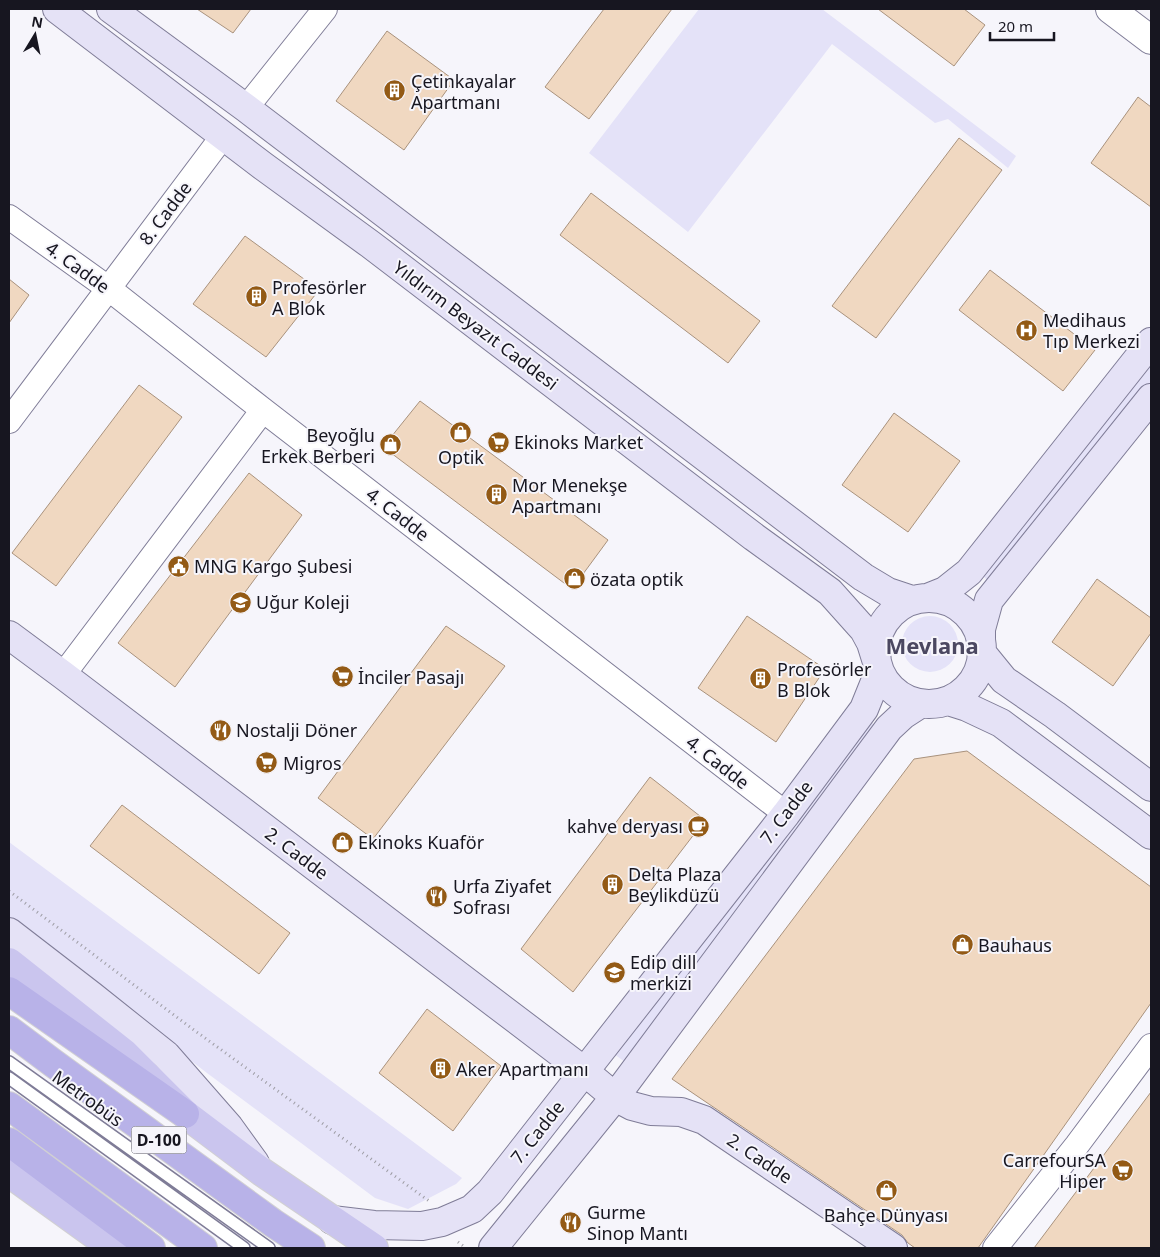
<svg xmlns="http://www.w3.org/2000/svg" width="1160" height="1257" viewBox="0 0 1160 1257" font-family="'Noto Sans',sans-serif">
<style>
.green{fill:#e4e2f8}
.building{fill:#f0d8c1;stroke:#a9927d}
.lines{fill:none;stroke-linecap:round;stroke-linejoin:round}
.service-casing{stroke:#7f7c97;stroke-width:14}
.minor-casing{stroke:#7f7c97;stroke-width:26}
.tertiary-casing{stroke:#7f7c97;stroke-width:30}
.secondary-casing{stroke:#7f7c97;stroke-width:30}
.primary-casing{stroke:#d1d0d2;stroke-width:30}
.trunk-casing{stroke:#d1d0d2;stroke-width:30}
.path{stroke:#9d9ca4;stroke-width:3;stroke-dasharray:1 4;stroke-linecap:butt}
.service{stroke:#fff;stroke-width:11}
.minor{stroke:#fff;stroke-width:24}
.tertiary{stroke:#fff;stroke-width:28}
.secondary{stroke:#e5e2f6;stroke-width:28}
.primary{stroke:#cac5ee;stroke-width:28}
.trunk{stroke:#b8b2e8;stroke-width:28}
.labels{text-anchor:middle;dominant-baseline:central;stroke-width:4;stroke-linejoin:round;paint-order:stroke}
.shield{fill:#f6f5fb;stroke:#5a5962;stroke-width:1}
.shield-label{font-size:16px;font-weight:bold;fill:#171620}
.poi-label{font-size:18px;fill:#171620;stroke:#f6f5fb;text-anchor:start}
.street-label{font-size:18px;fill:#171620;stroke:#f6f5fb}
.district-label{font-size:22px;font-weight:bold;fill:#4b4861;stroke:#f6f5fb}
</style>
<rect width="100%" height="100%" fill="#f6f5fb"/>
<path class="green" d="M 699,9 L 822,9 L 1016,156 L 1008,168 L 948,119 L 935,123 L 832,44 L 688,232 L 589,153 Z
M 1151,359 L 1151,385 L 989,582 L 981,574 Z
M902 644a28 28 0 1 1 56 0a28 28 0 1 1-56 0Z
M 867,719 L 876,726 L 625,1062 L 614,1054 Z
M 9,842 L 462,1178 L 456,1184 L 408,1209 L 375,1198 L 207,1073 L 9,921 Z"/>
<path class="building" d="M 197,9 L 251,9 L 233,33 Z
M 604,9 L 672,9 L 589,119 L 545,87 Z
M 878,9 L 964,9 L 985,25 L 954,66 Z
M 387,31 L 454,80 L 404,150 L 336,101 Z
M 1138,97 L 1151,107 L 1151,207 L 1091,163 Z
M 959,138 L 1002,170 L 876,338 L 832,306 Z
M 591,193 L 760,321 L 728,363 L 560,235 Z
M 245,236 L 319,290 L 266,357 L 193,304 Z
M 990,270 L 1095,350 L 1063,391 L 959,310 Z
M 9,279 L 29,295 L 9,323 Z
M 139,385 L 182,417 L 56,586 L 12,553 Z
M 420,401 L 608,540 L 572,589 L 383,447 Z
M 894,413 L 960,461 L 908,532 L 842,485 Z
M 249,473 L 302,515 L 175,687 L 118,643 Z
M 1097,579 L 1151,618 L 1151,633 L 1113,686 L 1052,642 Z
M 747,616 L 825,669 L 776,742 L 698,688 Z
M 446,626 L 505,666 L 373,839 L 318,798 Z
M 967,751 L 1151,887 L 1151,1003 L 978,1248 L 915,1248 L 908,1243 L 902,1235 L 672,1079 L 914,759 Z
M 650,777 L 705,820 L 573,992 L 521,949 Z
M 122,805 L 290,933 L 259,974 L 90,846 Z
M 427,1009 L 501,1066 L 453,1131 L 379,1073 Z
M 1151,1092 L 1151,1248 L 1034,1248 Z"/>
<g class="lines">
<defs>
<path id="service" d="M 9,1062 L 269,1248
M 9,1078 L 244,1248"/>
<path id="minor" d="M 246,108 L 325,9
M 9,217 L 108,288 L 263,410 L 786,814
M 9,421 L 223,136
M 63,675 L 263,410
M 995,1248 L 1077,1145 L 1151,1046"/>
<path id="tertiary" d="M 1110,9 L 1151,40"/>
<path id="secondary" d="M 57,9 L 263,166 L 370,244 L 754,537 L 830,592 L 864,630 L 871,643 L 876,659
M 111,9 L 246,108 L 863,577 L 888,592 L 912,600
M 930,597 L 945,591 L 969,572 L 1151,342
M876 651a53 53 0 1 1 106 0a53 53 0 1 1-106 0Z
M 9,635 L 63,675 L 584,1071 L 615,1097 L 632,1106 L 651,1111 L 681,1112 L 704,1120 L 893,1248
M 981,638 L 981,629 L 989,600 L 1151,398
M 982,653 L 1004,680 L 1055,715 L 1151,787
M 948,701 L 967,707 L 1001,723 L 1151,835
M 9,932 L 92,996 L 166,1055 L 229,1127 L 255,1163
M 332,1220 L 374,1225 L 422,1226 L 442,1222 L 472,1209 L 490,1192 L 786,814 L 864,709 L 879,672
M 493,1248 L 615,1097 L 889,728 L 903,715 L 920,704"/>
<path id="primary" d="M 9,962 L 124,1053 L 185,1114 L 262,1172 L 374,1248
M 9,1173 L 113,1248"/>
<path id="trunk" d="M 9,991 L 185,1114
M 9,1030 L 53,1063 L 273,1223 L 311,1248
M 9,1106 L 203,1248
M 9,1142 L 151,1248"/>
</defs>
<use href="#service" class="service-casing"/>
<use href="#minor" class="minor-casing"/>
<use href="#tertiary" class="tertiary-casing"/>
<use href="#secondary" class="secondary-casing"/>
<use href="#primary" class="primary-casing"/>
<use href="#trunk" class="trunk-casing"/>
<path class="path" d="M 9,891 L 194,1030 L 429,1201
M 458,1242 L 466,1248"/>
<use href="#service" class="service"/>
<use href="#minor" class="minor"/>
<use href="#tertiary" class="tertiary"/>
<use href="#secondary" class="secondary"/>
<use href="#primary" class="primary"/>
<use href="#trunk" class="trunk"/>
</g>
<defs>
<symbol id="building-disc" viewBox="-11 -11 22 22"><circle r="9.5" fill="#935a15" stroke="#f6f5fb"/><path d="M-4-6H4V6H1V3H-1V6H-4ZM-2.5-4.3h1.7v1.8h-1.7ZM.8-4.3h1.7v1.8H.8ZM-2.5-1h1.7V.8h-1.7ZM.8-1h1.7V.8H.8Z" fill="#fff"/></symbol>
<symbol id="hospital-disc" viewBox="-11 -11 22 22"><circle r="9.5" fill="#935a15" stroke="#f6f5fb"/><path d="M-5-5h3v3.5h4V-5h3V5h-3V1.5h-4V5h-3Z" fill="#fff"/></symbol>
<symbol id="shop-disc" viewBox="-11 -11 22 22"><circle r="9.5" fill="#935a15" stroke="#f6f5fb"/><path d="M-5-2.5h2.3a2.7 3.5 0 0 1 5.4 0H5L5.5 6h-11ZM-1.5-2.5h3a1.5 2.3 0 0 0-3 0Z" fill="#fff"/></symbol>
<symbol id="supermarket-disc" viewBox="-11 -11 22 22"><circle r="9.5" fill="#935a15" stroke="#f6f5fb"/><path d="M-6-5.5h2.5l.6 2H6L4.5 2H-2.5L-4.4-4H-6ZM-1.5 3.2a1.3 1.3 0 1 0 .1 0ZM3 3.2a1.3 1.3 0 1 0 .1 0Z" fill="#fff"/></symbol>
<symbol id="civic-disc" viewBox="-11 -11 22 22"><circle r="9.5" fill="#935a15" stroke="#f6f5fb"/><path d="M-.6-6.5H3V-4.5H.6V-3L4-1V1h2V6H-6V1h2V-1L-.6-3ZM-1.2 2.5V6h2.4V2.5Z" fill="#fff"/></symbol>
<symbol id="school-disc" viewBox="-11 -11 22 22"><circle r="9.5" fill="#935a15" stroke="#f6f5fb"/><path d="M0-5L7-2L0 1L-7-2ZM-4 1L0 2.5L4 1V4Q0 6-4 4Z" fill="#fff"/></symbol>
<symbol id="restaurant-disc" viewBox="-11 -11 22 22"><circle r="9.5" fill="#935a15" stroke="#f6f5fb"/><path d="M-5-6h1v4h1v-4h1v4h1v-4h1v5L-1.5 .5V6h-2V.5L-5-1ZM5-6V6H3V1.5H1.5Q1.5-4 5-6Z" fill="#fff"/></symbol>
<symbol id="cafe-disc" viewBox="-11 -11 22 22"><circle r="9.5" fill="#935a15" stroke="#f6f5fb"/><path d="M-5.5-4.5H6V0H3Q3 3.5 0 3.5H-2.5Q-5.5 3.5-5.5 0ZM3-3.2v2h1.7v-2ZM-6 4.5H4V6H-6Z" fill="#fff"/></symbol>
</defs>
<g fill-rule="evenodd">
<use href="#building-disc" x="382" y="78" width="25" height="25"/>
<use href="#building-disc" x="244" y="284" width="25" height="25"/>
<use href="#hospital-disc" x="1014" y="318" width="25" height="25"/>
<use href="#shop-disc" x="448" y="420" width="25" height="25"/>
<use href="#supermarket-disc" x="486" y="430" width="25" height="25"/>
<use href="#shop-disc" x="378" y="432" width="25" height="25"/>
<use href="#building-disc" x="484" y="482" width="25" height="25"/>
<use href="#civic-disc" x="166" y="554" width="25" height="25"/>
<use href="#shop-disc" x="562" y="566" width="25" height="25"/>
<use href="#school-disc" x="228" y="590" width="25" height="25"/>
<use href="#supermarket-disc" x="330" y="664" width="25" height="25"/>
<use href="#building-disc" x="748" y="666" width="25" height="25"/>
<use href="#restaurant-disc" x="208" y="718" width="25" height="25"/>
<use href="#supermarket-disc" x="254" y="750" width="25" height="25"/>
<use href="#cafe-disc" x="686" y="814" width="25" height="25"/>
<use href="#shop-disc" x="330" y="830" width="25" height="25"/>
<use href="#building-disc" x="600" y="872" width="25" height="25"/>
<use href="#restaurant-disc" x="424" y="884" width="25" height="25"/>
<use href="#shop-disc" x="950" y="932" width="25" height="25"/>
<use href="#school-disc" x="602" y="960" width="25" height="25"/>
<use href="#building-disc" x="428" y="1056" width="25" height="25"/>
<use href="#supermarket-disc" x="1110" y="1158" width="25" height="25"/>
<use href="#shop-disc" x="874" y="1178" width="25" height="25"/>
<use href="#restaurant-disc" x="558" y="1210" width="25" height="25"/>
</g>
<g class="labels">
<rect class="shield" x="131.5" y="1126.5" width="55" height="27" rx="4"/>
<g class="shield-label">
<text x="159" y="1140">D-100</text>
</g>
<g class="poi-label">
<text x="411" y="81">Çetinkayalar<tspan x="411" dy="21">Apartmanı</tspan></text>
<text x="272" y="287">Profesörler<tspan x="272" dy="21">A Blok</tspan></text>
<text x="1043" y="320">Medihaus<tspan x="1043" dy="21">Tıp Merkezi</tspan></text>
<text x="375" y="435" text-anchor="end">Beyoğlu<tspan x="375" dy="21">Erkek Berberi</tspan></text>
<text x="514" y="442">Ekinoks Market</text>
<text x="461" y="457" text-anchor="middle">Optik</text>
<text x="512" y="485">Mor Menekşe<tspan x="512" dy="21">Apartmanı</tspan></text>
<text x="194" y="566">MNG Kargo Şubesi</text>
<text x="590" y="579">özata optik</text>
<text x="256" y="602">Uğur Koleji</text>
<text x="777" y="669">Profesörler<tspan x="777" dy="21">B Blok</tspan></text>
<text x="358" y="677">İnciler Pasajı</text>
<text x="236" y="730">Nostalji Döner</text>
<text x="283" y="763">Migros</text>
<text x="683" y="826" text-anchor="end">kahve deryası</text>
<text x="358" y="842">Ekinoks Kuaför</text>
<text x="628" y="874">Delta Plaza<tspan x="628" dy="21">Beylikdüzü</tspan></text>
<text x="453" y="886">Urfa Ziyafet<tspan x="453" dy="21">Sofrası</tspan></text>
<text x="978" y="945">Bauhaus</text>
<text x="630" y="962">Edip dill<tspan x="630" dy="21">merkizi</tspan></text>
<text x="456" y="1069">Aker Apartmanı</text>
<text x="1106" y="1160" text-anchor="end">CarrefourSA<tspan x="1106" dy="21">Hiper</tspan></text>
<text x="587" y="1212">Gurme<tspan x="587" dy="21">Sinop Mantı</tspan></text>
<text x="886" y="1215" text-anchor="middle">Bahçe Dünyası</text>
</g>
<g class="street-label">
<text transform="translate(165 213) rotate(-53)">8. Cadde</text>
<text transform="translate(78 267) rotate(36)">4. Cadde</text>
<text transform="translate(476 325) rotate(37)">Yıldırım Beyazıt Caddesi</text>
<text transform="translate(398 514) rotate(38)">4. Cadde</text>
<text transform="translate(718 762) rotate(38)">4. Cadde</text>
<text transform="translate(786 812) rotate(-53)">7. Cadde</text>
<text transform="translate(297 853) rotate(37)">2. Cadde</text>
<text transform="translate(88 1098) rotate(36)">Metrobüs</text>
<text transform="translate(537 1132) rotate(-52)">7. Cadde</text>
<text transform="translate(760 1158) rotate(34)">2. Cadde</text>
</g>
<g class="district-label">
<text x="932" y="645">Mevlana</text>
</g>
</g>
<rect width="1160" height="1257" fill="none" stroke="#171620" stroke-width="20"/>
<g transform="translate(35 35) rotate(10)" stroke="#f6f5fb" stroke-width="4" paint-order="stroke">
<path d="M0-4L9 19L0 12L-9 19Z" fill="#171620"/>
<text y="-8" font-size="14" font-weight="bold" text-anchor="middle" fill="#171620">N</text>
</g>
<path d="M990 32v8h64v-8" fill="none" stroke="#171620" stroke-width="2.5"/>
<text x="998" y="32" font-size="15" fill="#171620" stroke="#f6f5fb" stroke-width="4" paint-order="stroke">20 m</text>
</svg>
